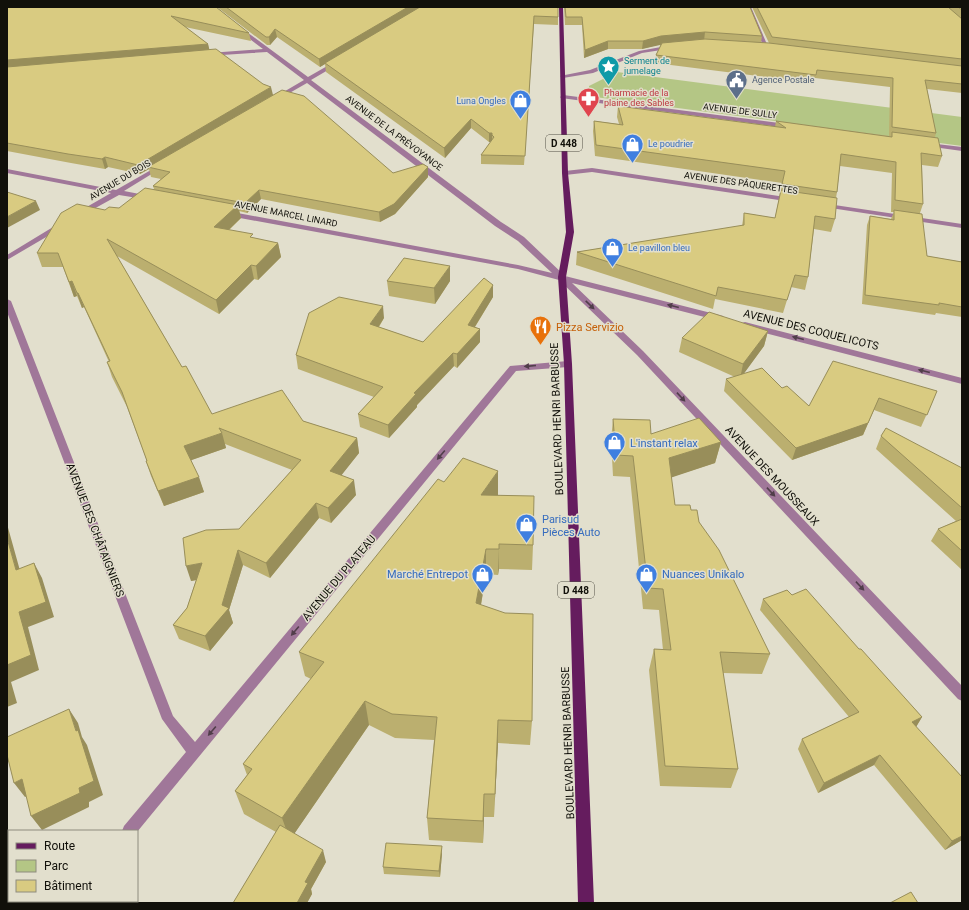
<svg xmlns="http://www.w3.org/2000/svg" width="969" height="910" viewBox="0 0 969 910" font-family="Roboto,sans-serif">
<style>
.green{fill:#b4c685}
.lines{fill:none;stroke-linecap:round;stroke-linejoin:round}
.street{fill:#a07799;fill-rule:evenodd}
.primary{fill:#651c5e;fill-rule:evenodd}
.wall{fill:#bbaf6f}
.shaded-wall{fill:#988e5a}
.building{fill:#d9cb81;stroke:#988e5a}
.oneway{fill:#513e4a}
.labels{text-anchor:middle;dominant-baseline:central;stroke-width:3;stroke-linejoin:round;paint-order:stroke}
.far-culture-label{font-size:9px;fill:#0d838f;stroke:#e2dfcd;text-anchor:start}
.far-service-label{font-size:9px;fill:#4e5e75;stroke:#e2dfcd;text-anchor:start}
.far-health-label{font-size:9px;fill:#be3a42;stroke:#e2dfcd;text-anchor:start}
.far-shop-label{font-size:9px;fill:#366cbe;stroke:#e2dfcd;text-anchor:start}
.far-street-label{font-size:9px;fill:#11100a;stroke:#e2dfcd}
.shield{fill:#e2dfcd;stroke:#504e44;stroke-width:1}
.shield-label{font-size:10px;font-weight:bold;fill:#11100a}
.food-label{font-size:11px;fill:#c56008;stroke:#e2dfcd;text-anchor:start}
.street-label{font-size:11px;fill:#11100a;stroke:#e2dfcd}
.shop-label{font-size:11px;fill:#366cbe;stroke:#e2dfcd;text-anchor:start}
</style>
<rect width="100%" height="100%" fill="#e2dfcd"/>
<path class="green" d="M 617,72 L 962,117 L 962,146 L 595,97 L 589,90 L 589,86 Z"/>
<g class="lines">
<path class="street" d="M 747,7 L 751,7 L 769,49 L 764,48 Z
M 240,27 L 308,77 L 336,61 L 340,61 L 340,63 L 311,80 L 501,222 L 524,237 L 565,276 L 723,316 L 724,318 L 723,320 L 720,321 L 572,283 L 643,351 L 962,686 L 962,701 L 958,699 L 637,355 L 559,280 L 518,269 L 224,215 L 223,213 L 227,211 L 518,265 L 552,273 L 518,241 L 495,226 L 307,83 L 279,99 L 275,99 L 275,97 L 304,80 L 267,52 L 207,56 L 206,55 L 209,53 L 263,49 L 238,30 L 238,28 Z
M 672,45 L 674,46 L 674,48 L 642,53 L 593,73 L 563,78 L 560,76 L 590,70 L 639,51 Z
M 563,95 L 787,124 L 790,126 L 787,128 L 561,98 L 560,97 Z
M 928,143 L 962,147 L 962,151 L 926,146 L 925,145 Z
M 158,166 L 163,167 L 124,191 L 150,196 L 150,200 L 119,195 L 81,216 L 78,216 L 78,212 L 111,193 L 7,173 L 7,169 L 116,190 Z
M 592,168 L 792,198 L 796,200 L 792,202 L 592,172 L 565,175 L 562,173 L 565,171 Z
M 821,203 L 962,224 L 962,228 L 824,207 L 820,205 Z
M 58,224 L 64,224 L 65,226 L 7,260 L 7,255 Z
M 7,299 L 11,301 L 173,716 L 195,742 L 510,366 L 568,361 L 572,364 L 568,367 L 516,371 L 137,832 L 137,831 L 122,831 L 124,826 L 186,752 L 162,719 L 7,312 Z
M 745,322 L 962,378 L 962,384 L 742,327 L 741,325 L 742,323 Z
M 63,901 L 80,901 L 79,903 L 62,903 Z"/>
<path class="primary" d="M 559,7 L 563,7 L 568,173 L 574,232 L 566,277 L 572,364 L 594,903 L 578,903 L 564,364 L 558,277 L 566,232 L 562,173 Z"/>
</g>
<path class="wall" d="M 7,7 L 216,7 L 249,33 L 251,41 L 185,27 L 208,44 L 209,50 L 273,95 L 393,173 L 428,167 L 428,177 L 395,214 L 380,222 L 261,199 L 247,213 L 239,211 L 241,218 L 229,230 L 253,238 L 278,243 L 281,257 L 258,280 L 254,279 L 219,314 L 117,256 L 182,367 L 212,414 L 303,421 L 357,438 L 359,453 L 341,475 L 356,495 L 331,523 L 319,518 L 270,578 L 243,565 L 229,610 L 233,623 L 210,651 L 179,639 L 173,625 L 187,608 L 196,580 L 191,581 L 239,529 L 292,470 L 225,444 L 226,448 L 191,460 L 204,492 L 164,506 L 151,476 L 146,461 L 147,461 L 127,407 L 112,377 L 107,362 L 109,362 L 84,307 L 82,308 L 77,296 L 74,297 L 63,267 L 42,267 L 37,253 L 105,210 L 119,208 L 154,189 L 153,186 L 161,179 L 151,177 L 149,169 L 140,174 L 108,167 L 105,169 L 71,163 L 7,151 Z
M 217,7 L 558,7 L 558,25 L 534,24 L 524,165 L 481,164 L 481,155 L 491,142 L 489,142 L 471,128 L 445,158 L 326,72 L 325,64 L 320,67 L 277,37 L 270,45 L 267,45 Z
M 564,7 L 750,7 L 762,36 L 761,43 L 769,43 L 752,7 L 962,7 L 962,93 L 927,89 L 936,133 L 935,137 L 942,156 L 938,167 L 922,165 L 923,204 L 920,213 L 927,256 L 962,262 L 962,317 L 936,313 L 935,315 L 862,304 L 867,225 L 870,216 L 891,219 L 894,212 L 891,212 L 892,173 L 840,166 L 837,192 L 836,198 L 835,219 L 831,232 L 814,229 L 808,277 L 805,290 L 791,287 L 783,313 L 715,299 L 713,309 L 576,265 L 577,252 L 742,226 L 744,213 L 775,218 L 782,183 L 595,156 L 593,131 L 594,121 L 619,124 L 617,117 L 618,106 L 775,127 L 776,121 L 889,136 L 890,87 L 815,78 L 814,83 L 655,63 L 656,55 L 661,44 L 642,49 L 608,49 L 584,58 L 582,25 L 565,25 Z
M 387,281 L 450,281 L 435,304 L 389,296 Z
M 493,285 L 493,297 L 475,327 L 480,329 L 480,342 L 457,368 L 454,366 L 417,405 L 417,407 L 389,438 L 360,427 L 358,414 L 374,397 L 298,369 L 296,355 L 384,318 L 379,327 L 423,342 Z
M 768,331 L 764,346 L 743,374 L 782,388 L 809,406 L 937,391 L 921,427 L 874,410 L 863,435 L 792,460 L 724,391 L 726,379 L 735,377 L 679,352 L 682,338 Z
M 613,419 L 651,434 L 721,442 L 715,463 L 671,477 L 675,505 L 691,510 L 699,522 L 770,654 L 762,674 L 723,673 L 738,769 L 731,788 L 660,786 L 649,670 L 654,649 L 663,650 L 659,610 L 643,609 L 630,477 L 613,476 L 611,440 Z
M 881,436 L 962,468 L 962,570 L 931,541 L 938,529 L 956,521 L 876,449 Z
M 444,482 L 498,495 L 533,545 L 532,570 L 499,569 L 498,575 L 486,574 L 481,605 L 532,721 L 530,745 L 498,743 L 494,817 L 484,817 L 483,843 L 429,840 L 427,818 L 434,740 L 395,738 L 369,725 L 294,834 L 326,862 L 311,889 L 312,894 L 307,903 L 233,903 L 276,832 L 244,814 L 235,791 L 247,775 L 243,764 L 311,679 L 305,676 L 299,652 Z
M 792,595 L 859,649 L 922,717 L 916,727 L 962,777 L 962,840 L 945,850 L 874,765 L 818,793 L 798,749 L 802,739 L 849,717 L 760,610 L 763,599 Z
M 442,853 L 440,877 L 384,874 L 383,867 Z"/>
<path class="shaded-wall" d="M 408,7 L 421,7 L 325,63 L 325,64 L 320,67 L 319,59 Z
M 275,29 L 277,37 L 270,45 L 269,37 Z
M 705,32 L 704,41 L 660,45 L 642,49 L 643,41 L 661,36 Z
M 608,41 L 608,49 L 584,58 L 585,50 Z
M 208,44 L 210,52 L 7,69 L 7,60 Z
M 271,87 L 273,95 L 148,167 L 149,169 L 140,174 L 138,165 Z
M 471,119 L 471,128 L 445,158 L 444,148 Z
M 489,133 L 492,133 L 492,142 L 489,142 Z
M 105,157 L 108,167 L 105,169 L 102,159 Z
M 428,167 L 428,177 L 395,214 L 380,222 L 379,212 Z
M 259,190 L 261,199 L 247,213 L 245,203 Z
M 36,201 L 40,210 L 7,228 L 7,217 Z
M 238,205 L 241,218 L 217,241 L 214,227 Z
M 278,243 L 281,257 L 258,280 L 256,266 Z
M 251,265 L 254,279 L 219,314 L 216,300 Z
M 450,266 L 450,281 L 435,304 L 434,288 Z
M 72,281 L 77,296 L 74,297 L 69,282 Z
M 493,285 L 493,297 L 468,338 L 468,325 Z
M 77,293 L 78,293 L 84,307 L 82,308 Z
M 383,306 L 384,318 L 372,337 L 370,324 Z
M 480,329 L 480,342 L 457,368 L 457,354 Z
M 768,331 L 764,346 L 740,379 L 743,364 Z
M 453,353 L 454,366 L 417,405 L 417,407 L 389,438 L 388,425 L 414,393 Z
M 879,398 L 863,435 L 792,460 L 796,448 Z
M 222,433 L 226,448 L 189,461 L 184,446 Z
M 357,438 L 359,453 L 333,486 L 330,471 Z
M 721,442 L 715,463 L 664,480 L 669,458 Z
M 498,471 L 498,497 L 481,495 Z
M 199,477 L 204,492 L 164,506 L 158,491 Z
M 354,480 L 356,495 L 331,523 L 328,508 Z
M 316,503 L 319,518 L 270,578 L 266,563 Z
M 7,524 L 24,585 L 16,570 L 7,538 Z
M 499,544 L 499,569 L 498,575 L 499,549 Z
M 486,549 L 486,574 L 477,628 L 476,603 Z
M 238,550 L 243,565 L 229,610 L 233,623 L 210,651 L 205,636 L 222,605 Z
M 34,563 L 42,578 L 54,617 L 28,627 L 39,670 L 11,682 L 17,703 L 7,707 L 7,665 L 19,612 Z
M 202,563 L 207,578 L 191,581 L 186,566 Z
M 365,701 L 369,725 L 290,840 L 282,818 Z
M 69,709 L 78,723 L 82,737 L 87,745 L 103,795 L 89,802 L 89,807 L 42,830 L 31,816 L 79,788 L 76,731 Z
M 922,717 L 916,727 L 912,722 Z
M 498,720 L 498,743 L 494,817 L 495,794 Z
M 880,755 L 874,765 L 818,793 L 824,783 Z
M 22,779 L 32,794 L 25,797 L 14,783 Z
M 484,794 L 484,817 L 483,843 L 483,821 Z
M 962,836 L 962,840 L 945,850 L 952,841 Z
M 442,846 L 442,853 L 440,877 L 439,871 Z
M 323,850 L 326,862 L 311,889 L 312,894 L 307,903 L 297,903 L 305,882 Z"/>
<path class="building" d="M 7,7 L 216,7 L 249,33 L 171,16 L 208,44 L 7,60 Z
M 226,7 L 408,7 L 319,59 L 275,29 L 269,37 L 266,37 Z
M 420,7 L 558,7 L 558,17 L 534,16 L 525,156 L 481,155 L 494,137 L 492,135 L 492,133 L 489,133 L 471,119 L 444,148 L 325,63 Z
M 565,7 L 750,7 L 762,36 L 705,32 L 661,36 L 643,41 L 608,41 L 585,50 L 582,17 L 566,17 Z
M 757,7 L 948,7 L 962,19 L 962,59 L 772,37 Z
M 958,7 L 962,7 L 962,10 Z
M 705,39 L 769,43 L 962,66 L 962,84 L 925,80 L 936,133 L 892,127 L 893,78 L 817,70 L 816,75 L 656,55 L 662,43 Z
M 216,49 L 263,84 L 271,87 L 138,165 L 105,157 L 102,159 L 68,154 L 7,143 L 7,67 Z
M 282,90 L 304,96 L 393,173 L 423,164 L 428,167 L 394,204 L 379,212 L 259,190 L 245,203 L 153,186 L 170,172 L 148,167 Z
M 618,106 L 786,128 L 776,121 L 892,137 L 892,132 L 938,138 L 942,156 L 921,153 L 923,204 L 895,200 L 896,162 L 841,154 L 837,192 L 782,184 L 785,171 L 596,145 L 594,121 L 623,125 Z
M 145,188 L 238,205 L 214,227 L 253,234 L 250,237 L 278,243 L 256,266 L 251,265 L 216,300 L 107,239 L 182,367 L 186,366 L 212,414 L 282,390 L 303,421 L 357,438 L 330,471 L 354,480 L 328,508 L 316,503 L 266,563 L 238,550 L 222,605 L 229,608 L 205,636 L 173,625 L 187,608 L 202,563 L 186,566 L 183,538 L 206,530 L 239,529 L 301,460 L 219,428 L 222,433 L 184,446 L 199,477 L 158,491 L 146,461 L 147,461 L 122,392 L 107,362 L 110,361 L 78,293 L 77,293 L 72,281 L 69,282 L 58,253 L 37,253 L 61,213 L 77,204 L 105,210 L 109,207 L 119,208 Z
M 781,190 L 837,198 L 835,219 L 815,216 L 808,277 L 795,275 L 787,300 L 718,287 L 716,296 L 577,252 L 744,225 L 744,213 L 775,218 Z
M 7,192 L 36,201 L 7,217 Z
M 894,210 L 922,214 L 927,256 L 962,262 L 962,307 L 939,303 L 939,305 L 865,295 L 870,216 L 894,220 Z
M 404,258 L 450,266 L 434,288 L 387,281 Z
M 484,278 L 493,285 L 468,325 L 480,329 L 457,354 L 453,353 L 414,393 L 416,394 L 388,425 L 358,414 L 383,387 L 296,355 L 309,313 L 339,297 L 383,306 L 370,324 L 423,342 Z
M 709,312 L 768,331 L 743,364 L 682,338 Z
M 833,361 L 937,391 L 927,415 L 879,398 L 868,423 L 796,448 L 726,379 L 762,368 L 782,388 L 787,386 L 809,406 Z
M 699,418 L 721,442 L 669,458 L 675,505 L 690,505 L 691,510 L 697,510 L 699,522 L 719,550 L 770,654 L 720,652 L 738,769 L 665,766 L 654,649 L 671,650 L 663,589 L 648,588 L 633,456 L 616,455 L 613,419 L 650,420 L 651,434 Z
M 886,428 L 962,468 L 962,508 L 881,436 Z
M 463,458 L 498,471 L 481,495 L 534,496 L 533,545 L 499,544 L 499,549 L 486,549 L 476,603 L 505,613 L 533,614 L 532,721 L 498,720 L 495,794 L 484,794 L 483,821 L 427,818 L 437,717 L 392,714 L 365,701 L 282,818 L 235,791 L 252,769 L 243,764 L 324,662 L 299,652 L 438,479 L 444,482 Z
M 962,519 L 962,551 L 938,529 Z
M 7,538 L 16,570 L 34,563 L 46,602 L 19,612 L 31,655 L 7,665 Z
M 806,589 L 859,649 L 861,649 L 922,717 L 912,722 L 962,777 L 962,836 L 952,841 L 880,755 L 824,783 L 802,739 L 859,712 L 763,599 L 787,590 L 792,595 Z
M 69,709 L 76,731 L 78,730 L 94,781 L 79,788 L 80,793 L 31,816 L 22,779 L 14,783 L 7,755 L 7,737 Z
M 280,825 L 323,850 L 305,882 L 308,883 L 297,903 L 233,903 Z
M 386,843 L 442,846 L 439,871 L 383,867 Z
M 911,892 L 918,903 L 890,903 Z"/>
<defs><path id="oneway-solid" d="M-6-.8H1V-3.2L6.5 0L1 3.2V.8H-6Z"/></defs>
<g class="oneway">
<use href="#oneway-solid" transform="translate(590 305) rotate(44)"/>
<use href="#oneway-solid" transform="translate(673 306) rotate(-166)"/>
<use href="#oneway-solid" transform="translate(798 338) rotate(-166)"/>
<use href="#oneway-solid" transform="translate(530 366) rotate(175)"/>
<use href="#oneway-solid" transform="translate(924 371) rotate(-166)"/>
<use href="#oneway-solid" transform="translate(681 397) rotate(47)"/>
<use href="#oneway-solid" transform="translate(441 455) rotate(130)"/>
<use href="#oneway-solid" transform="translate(771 492) rotate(47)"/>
<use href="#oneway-solid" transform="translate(860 586) rotate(47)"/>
<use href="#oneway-solid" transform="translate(295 631) rotate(130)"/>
<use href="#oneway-solid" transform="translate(212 731) rotate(130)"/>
</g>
<defs>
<symbol id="sight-pin" viewBox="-11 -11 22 30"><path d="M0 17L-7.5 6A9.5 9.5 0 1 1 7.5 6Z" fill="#0f9aa8" stroke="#e2dfcd"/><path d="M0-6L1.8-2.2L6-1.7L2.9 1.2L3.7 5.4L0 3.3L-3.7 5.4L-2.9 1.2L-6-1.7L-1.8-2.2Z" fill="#fff"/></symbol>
<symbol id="civic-pin" viewBox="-11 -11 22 30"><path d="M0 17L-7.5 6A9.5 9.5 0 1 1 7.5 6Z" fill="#5c6f8a" stroke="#e2dfcd"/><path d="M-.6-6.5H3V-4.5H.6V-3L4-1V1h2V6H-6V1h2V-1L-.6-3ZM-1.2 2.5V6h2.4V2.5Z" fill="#fff"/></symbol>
<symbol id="pharmacy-pin" viewBox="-11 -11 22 30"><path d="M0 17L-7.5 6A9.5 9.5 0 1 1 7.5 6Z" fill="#e0444e" stroke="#e2dfcd"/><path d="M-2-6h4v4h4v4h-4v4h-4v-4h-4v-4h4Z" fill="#fff"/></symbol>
<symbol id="shop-pin" viewBox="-11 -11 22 30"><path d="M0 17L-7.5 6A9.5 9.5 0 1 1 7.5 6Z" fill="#3f7fe0" stroke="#e2dfcd"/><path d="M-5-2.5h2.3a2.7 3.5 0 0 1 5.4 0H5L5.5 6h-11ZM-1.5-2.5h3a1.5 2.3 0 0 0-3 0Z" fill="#fff"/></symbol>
<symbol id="restaurant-pin" viewBox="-11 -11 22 30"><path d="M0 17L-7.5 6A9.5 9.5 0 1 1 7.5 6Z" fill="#e8710a" stroke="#e2dfcd"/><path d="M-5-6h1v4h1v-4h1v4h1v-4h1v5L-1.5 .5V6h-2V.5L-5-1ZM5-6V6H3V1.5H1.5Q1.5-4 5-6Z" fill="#fff"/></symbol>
</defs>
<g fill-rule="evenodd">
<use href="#sight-pin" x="596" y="54" width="25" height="34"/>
<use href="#civic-pin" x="724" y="68" width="25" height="34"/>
<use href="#pharmacy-pin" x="576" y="86" width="25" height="34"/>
<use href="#shop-pin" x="508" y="88" width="25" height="34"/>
<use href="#shop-pin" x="620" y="132" width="25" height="34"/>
<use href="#shop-pin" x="600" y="236" width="25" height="34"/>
<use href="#restaurant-pin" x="528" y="314" width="25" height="34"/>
<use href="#shop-pin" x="602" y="430" width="25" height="34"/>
<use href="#shop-pin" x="514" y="512" width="25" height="34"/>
<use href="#shop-pin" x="470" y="562" width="25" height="34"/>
<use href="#shop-pin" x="634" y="562" width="25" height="34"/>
</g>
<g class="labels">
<g class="far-culture-label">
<text x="624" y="61">Serment de<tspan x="624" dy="10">jumelage</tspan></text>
</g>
<g class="far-service-label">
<text x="752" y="80">Agence Postale</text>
</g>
<g class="far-health-label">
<text x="604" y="93">Pharmacie de la<tspan x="604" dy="10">plaine des Sables</tspan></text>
</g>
<g class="far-shop-label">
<text x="506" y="101" text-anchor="end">Luna Ongles</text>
<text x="648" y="144">Le poudrier</text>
<text x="628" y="248">Le pavillon bleu</text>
</g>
<g class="far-street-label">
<text transform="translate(740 111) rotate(7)">AVENUE DE SULLY</text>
<text transform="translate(394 133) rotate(37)">AVENUE DE LA PRÉVOYANCE</text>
<text transform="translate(120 180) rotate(-31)">AVENUE DU BOIS</text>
<text transform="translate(741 183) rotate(8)">AVENUE DES PÂQUERETTES</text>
<text transform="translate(286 214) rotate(11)">AVENUE MARCEL LINARD</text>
</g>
<g class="shield">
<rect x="546" y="135" width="36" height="16" rx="3"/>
<rect x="558" y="582" width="36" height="16" rx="3"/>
</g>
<g class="shield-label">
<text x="564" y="143">D 448</text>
<text x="576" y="590">D 448</text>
</g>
<g class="food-label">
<text x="556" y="327">Pizza Servizio</text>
</g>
<g class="street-label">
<text transform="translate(811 330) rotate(14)">AVENUE DES COQUELICOTS</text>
<text transform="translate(557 419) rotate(-92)">BOULEVARD HENRI BARBUSSE</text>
<text transform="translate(772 476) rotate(47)">AVENUE DES MOUSSEAUX</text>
<text transform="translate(95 530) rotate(69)">AVENUE DES CHÂTAIGNIERS</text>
<text transform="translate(339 578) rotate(-50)">AVENUE DU PLATEAU</text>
<text transform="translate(568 743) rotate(-92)">BOULEVARD HENRI BARBUSSE</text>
</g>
<g class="shop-label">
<text x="630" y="443">L'instant relax</text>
<text x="542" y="519">Parisud<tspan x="542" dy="13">Pièces Auto</tspan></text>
<text x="468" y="574" text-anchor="end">Marché Entrepot</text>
<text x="662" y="574">Nuances Unikalo</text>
</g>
</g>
<rect width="969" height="910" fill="none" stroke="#11100a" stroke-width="16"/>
<rect x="8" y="830" width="130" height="72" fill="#e2dfcd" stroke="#8e8c7f"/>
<rect x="16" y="843" width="20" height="6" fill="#651c5e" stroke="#8e8c7f"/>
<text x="44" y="850" font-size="12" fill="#11100a">Route</text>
<rect x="16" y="860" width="20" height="12" fill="#b4c685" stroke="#8e8c7f"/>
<text x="44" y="870" font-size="12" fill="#11100a">Parc</text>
<rect x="16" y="880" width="20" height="12" fill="#d9cb81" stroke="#8e8c7f"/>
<text x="44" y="890" font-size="12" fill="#11100a">Bâtiment</text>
</svg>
